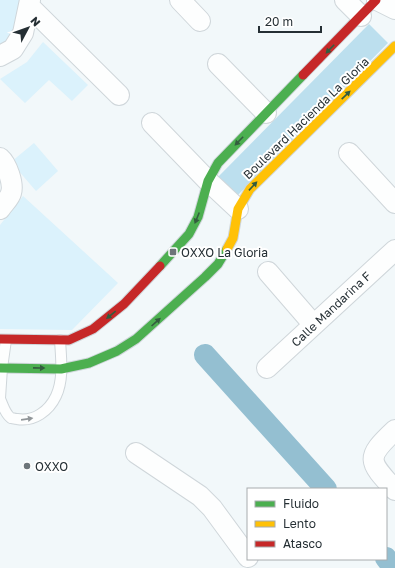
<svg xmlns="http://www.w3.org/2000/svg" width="395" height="568" viewBox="0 0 395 568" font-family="'Golos Text',sans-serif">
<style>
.green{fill:#dbf2fc}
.forest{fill:#bcdfee}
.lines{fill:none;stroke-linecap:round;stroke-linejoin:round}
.canal{stroke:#94bfd1;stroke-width:22}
.lane-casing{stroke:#cfd6da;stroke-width:12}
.street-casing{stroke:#cfd6da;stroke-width:22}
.fast-casing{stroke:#cfd6da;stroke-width:11}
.slow-casing{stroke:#cfd6da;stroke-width:11}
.jam-casing{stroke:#cfd6da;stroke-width:11}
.lane{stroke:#fdfefe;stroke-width:10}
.street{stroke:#fdfefe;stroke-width:20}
.fast{stroke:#4caf50;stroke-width:9}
.slow{stroke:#ffc107;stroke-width:9}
.jam{stroke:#c62828;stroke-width:9}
.oneway{fill:#335c3e}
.oneway2{fill:#919699}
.poi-dot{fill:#6d7579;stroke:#fff;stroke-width:1.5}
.labels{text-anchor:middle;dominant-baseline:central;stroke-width:4;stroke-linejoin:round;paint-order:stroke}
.street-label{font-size:12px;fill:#252f34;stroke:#fff}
.poi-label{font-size:12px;fill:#252f34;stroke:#fff;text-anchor:start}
</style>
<rect width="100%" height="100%" fill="#f2f8fa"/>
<path class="green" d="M 0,0 L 26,0 L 11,42 L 0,50 Z
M 43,42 L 88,85 L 72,101 L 49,80 L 25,103 L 0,79 L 27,62 Z
M 34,143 L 58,171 L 36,191 L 11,162 Z
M 23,196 L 118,283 L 72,330 L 0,329 L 0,225 Z"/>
<path class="forest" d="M 369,24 L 388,43 L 237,196 L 217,178 Z"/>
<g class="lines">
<path class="canal" d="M 205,355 L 326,489
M 386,558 L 394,568"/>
<defs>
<path id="lane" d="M 0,398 L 2,368 L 6,340
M 0,399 C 3,405 5,414 11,418 C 12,418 15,419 17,419 C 34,422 49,411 56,396 C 64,379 61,358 60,340"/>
<path id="street" d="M 180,0 L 200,21
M 345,0 L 361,16
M 377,0 L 395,9
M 29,6 L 119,95
M 0,56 L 13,49 L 23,33 L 30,0
M 218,64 L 266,113
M 152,123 L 208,181 L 238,209
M 349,153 L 395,203
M 0,158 C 7,164 14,184 11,193 C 10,198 3,204 0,209
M 268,272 L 313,324
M 267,368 L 395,250
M 395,430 C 365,458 368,461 395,490
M 136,453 L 200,496 L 212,508 L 248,557"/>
<path id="fast" d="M 160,266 L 189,234 L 198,217 L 208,181 L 218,163 L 303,75
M 0,368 L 61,369 L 89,363 L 117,351 L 136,339 L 205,277 L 218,264 L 227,249"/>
<path id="slow" d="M 227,249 L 233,238 L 238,209 L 250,189 L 395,46"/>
<path id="jam" d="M 303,75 L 376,0
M 0,339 L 69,340 L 93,329 L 124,304 L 160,266"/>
</defs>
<use href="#lane" class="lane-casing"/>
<use href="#street" class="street-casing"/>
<use href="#fast" class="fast-casing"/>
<use href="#slow" class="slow-casing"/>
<use href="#jam" class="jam-casing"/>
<use href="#lane" class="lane"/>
<use href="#street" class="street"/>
<use href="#fast" class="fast"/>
<use href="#slow" class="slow"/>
<use href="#jam" class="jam"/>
</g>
<defs><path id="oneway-solid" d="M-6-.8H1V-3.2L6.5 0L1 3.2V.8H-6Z"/></defs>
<g class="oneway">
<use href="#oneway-solid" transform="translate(330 49) rotate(134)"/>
<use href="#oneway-solid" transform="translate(346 95) rotate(-44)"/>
<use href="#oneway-solid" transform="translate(239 141) rotate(134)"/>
<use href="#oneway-solid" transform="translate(253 186) rotate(-47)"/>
<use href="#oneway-solid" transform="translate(197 218) rotate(112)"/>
<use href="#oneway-solid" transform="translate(111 315) rotate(141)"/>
<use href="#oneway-solid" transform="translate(156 322) rotate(-42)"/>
<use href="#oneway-solid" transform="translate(39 368) rotate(1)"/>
</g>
<use class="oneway2" href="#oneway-solid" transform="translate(27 419) rotate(-8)"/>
<g class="poi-dot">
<rect x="169" y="248" width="8" height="8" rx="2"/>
<circle cx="27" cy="466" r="4"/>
</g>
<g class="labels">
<g class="street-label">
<text transform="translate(306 118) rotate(-44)">Boulevard Hacienda La Gloria</text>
<text transform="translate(331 309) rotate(-43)">Calle Mandarina F</text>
</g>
<g class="poi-label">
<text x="181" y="252">OXXO La Gloria</text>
<text x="35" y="466">OXXO</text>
</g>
</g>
<rect x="247" y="488" width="140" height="72" fill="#ffffff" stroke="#a8acae"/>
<rect x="255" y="501" width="20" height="6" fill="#4caf50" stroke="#a8acae"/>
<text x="283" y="508" font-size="12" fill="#252f34">Fluido</text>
<rect x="255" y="521" width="20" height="6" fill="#ffc107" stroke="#a8acae"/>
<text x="283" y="528" font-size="12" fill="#252f34">Lento</text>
<rect x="255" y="541" width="20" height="6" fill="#c62828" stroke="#a8acae"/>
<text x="283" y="548" font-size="12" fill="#252f34">Atasco</text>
<g transform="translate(28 28) rotate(49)" stroke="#ffffff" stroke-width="3" paint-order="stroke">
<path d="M0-3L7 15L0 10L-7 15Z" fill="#252f34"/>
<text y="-6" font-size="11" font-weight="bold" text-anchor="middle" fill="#252f34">N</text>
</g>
<path d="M259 26v6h62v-6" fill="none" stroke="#252f34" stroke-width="2"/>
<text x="265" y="26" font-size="12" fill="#252f34" stroke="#ffffff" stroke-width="3" paint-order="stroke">20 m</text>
</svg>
